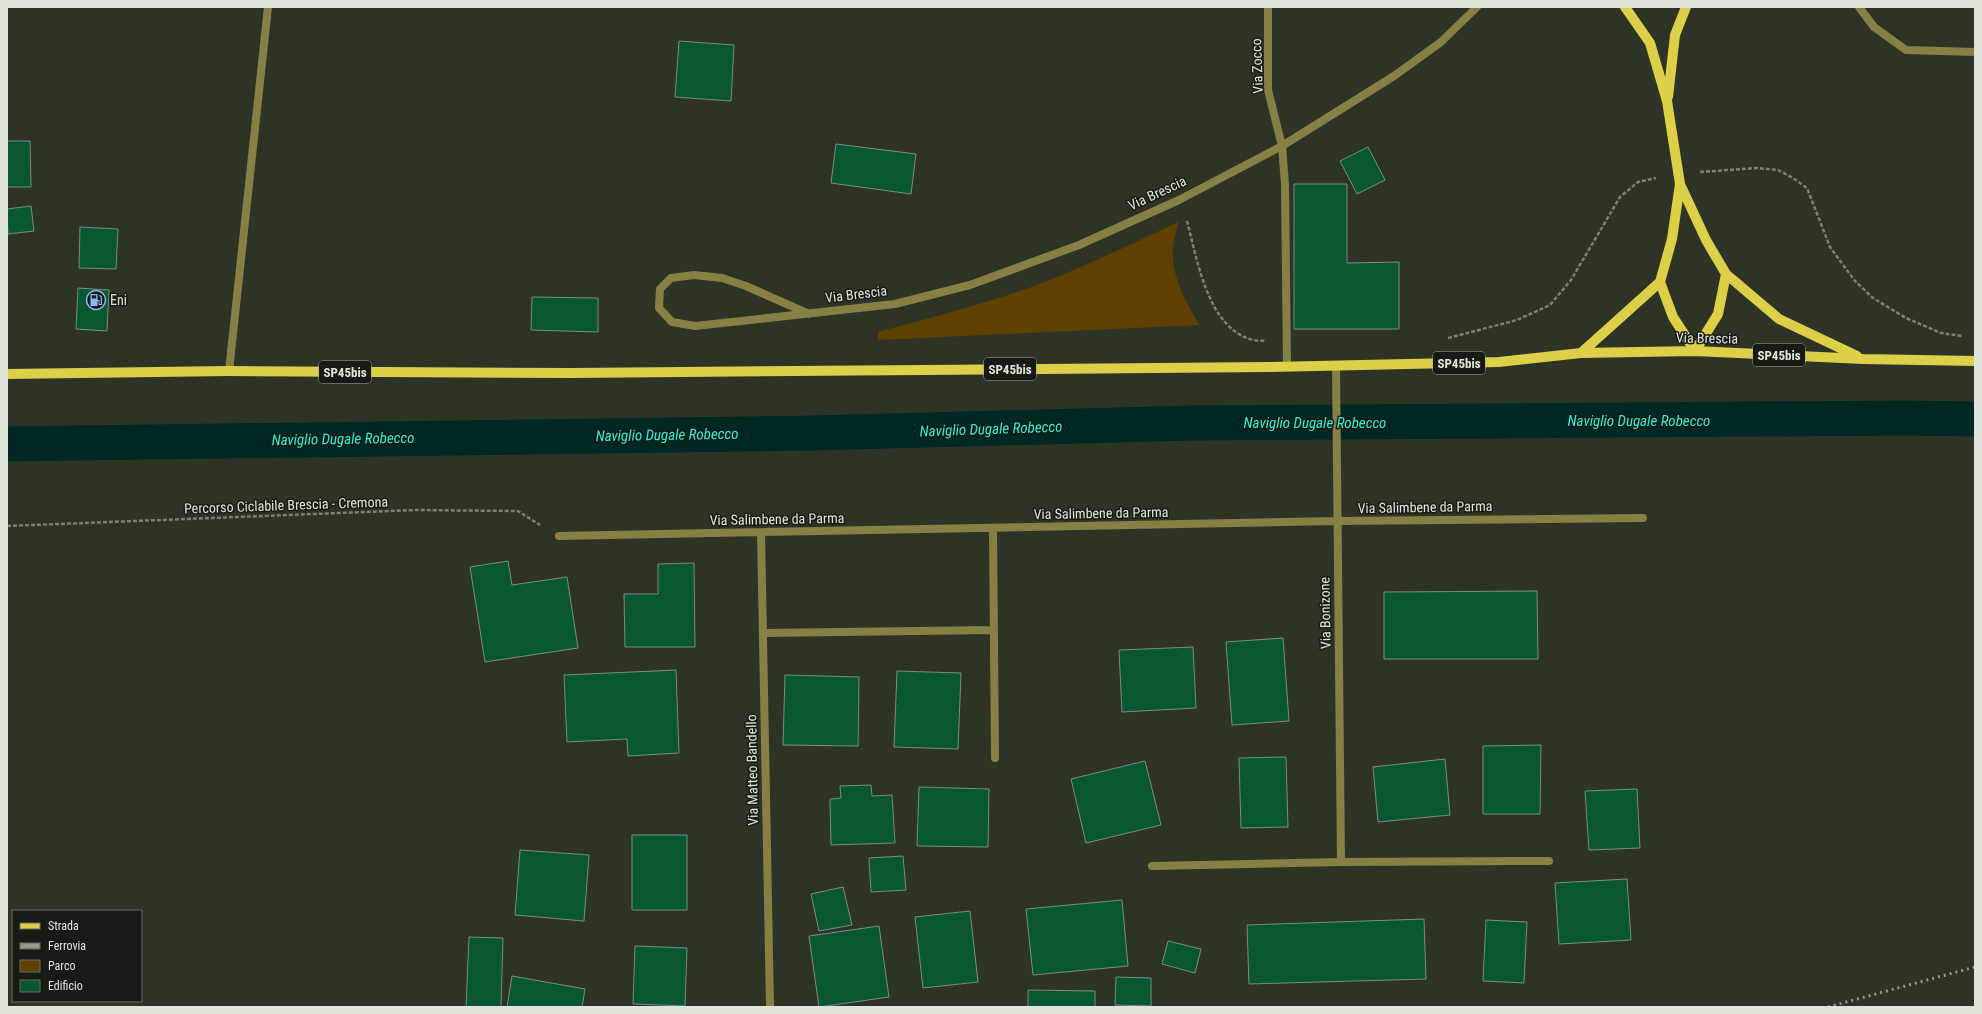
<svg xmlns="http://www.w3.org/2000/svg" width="1982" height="1014" viewBox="0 0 1982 1014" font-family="'Roboto Condensed',sans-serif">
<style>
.green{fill:#5f4000}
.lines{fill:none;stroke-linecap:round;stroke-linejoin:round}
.canal{stroke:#002822;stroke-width:35}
.building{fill:#095731;stroke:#7b8e81}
.path{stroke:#7b8174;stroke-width:2.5;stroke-dasharray:4 2;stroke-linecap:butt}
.lane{stroke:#878045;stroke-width:8}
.street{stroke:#878045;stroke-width:8}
.primary{stroke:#ddcf47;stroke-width:10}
.rail{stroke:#93998d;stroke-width:3;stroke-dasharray:2 4;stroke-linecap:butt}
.labels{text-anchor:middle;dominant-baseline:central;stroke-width:3;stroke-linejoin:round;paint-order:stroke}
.shield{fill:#171b14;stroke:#a4a89f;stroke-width:1}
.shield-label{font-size:13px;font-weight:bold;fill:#e0e5db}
.street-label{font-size:14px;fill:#e0e5db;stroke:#171b14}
.poi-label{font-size:14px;fill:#e0e5db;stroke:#171b14;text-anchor:start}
.water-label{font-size:15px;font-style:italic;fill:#2bf1d7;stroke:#171b14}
</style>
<rect width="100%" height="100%" fill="#2d3425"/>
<path class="green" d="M 1178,222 C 1177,230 1174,238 1173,246 C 1170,275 1186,301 1199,325 L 878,340 L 878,332 C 935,316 994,302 1050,280 C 1094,262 1136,242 1178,222 Z"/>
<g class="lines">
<path class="canal" d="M 7,444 L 814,433 L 1192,423 L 1904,418 L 1975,419"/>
</g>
<path class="building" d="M 679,41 L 734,45 L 731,101 L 675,97 Z
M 7,141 L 30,141 L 31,187 L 7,187 Z
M 836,144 L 916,154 L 911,194 L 831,183 Z
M 1368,147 L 1385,180 L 1357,194 L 1340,161 Z
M 1294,184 L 1347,184 L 1347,263 L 1399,262 L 1399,329 L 1294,329 Z
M 31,206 L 34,231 L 8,234 L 7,209 Z
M 80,227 L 118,229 L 116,269 L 79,268 Z
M 78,288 L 109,290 L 107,331 L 76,329 Z
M 532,297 L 598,298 L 598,332 L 531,330 Z
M 508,561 L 512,585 L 567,577 L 578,648 L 485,662 L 470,567 Z
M 694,563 L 695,647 L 625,647 L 624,594 L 658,594 L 658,564 Z
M 1537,591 L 1538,659 L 1384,659 L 1384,592 Z
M 1283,638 L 1289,721 L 1232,725 L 1226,642 Z
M 1193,647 L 1196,708 L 1122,712 L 1119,650 Z
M 676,670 L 679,753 L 628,756 L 627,739 L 567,742 L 564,675 Z
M 897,671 L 961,673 L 958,749 L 894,747 Z
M 785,675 L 859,677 L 858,746 L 783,745 Z
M 1541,745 L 1540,814 L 1483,814 L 1483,746 Z
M 1286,757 L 1288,827 L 1241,828 L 1239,758 Z
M 1445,759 L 1450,815 L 1378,822 L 1373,767 Z
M 1145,761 L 1161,825 L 1086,843 L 1071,779 Z
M 871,785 L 872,796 L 892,795 L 895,843 L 831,845 L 830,799 L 841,798 L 840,786 Z
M 919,787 L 989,789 L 988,847 L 917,846 Z
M 1637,789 L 1640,848 L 1589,850 L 1585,791 Z
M 632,835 L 687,835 L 687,910 L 632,910 Z
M 520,850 L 589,855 L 584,921 L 515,915 Z
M 903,856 L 906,890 L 871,892 L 869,858 Z
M 1627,879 L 1631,940 L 1559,944 L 1555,883 Z
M 843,887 L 852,925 L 819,931 L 811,894 Z
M 1122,900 L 1128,966 L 1033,975 L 1026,909 Z
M 970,911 L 978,982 L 923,988 L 915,917 Z
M 1424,919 L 1426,979 L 1249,984 L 1247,925 Z
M 1486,920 L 1527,922 L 1524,983 L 1483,981 Z
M 879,926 L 889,997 L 819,1007 L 809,936 Z
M 469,937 L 503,938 L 501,1007 L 466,1007 Z
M 1168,941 L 1201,949 L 1195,973 L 1162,964 Z
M 635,946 L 687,948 L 685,1006 L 633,1004 Z
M 512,976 L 585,989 L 582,1007 L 507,1007 Z
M 1116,977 L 1151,978 L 1151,1006 L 1115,1005 Z
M 1028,990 L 1095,991 L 1095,1007 L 1028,1007 Z"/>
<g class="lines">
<path class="path" d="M 1700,172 L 1757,168 L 1778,170 L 1793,178 L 1807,188 L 1830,247 L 1855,281 L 1873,298 L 1906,318 L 1941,333 L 1962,336
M 1187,221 C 1197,258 1207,326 1250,339 C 1254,341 1260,340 1265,341
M 1448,338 L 1517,320 L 1550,305 L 1571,280 L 1620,197 L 1638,182 L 1656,178
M 7,526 L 416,510 L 518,511 L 540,525"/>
<path class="lane" d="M 1859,7 L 1874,27 L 1906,50 L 1975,52
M 1282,146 L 1285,184 L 1287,366"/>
<path class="street" d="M 1268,7 L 1268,90 L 1282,146
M 809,314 L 746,286 L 722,278 L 694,275 L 671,278 L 660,289 L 659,308 L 672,322 L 695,326 L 895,304 L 970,285 L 1079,245 L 1179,200 L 1282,146 L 1394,76 L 1441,42 L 1477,7
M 1336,365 L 1341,862
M 229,371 L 268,7
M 993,529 L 995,758
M 761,533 L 770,1007
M 559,536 L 1337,521 L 1643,518
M 763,633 L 994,630
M 1152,866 L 1341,862 L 1549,861"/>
<path class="primary" d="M 1625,7 L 1650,43 L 1667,101 L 1680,184 L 1706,240 L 1726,274 L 1779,319 L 1857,356
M 1668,97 L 1675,35 L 1686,7
M 1660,282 L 1673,317 L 1695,351
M 1695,351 L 1718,314 L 1726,274
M 1581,353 L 1660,282 L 1672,239 L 1680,184
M 7,374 L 229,371 L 571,373 L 1267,367 L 1499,362 L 1581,353 L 1695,351 L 1863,359 L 1975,361"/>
<path class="rail" d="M 1828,1007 L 1975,967"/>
</g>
<defs>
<symbol id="fuel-ring" viewBox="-11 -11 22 22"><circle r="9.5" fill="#171b14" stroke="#8db9fc" stroke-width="1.5"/><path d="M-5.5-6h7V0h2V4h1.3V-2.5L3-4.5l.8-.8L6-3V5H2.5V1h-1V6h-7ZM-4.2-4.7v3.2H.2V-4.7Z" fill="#8db9fc"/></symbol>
</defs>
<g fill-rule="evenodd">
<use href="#fuel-ring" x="85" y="289" width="22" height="22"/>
</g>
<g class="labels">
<g class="shield">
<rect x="1753" y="344" width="52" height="22" rx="3"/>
<rect x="1433" y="352" width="52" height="22" rx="3"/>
<rect x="984" y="358" width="52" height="22" rx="3"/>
<rect x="319" y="361" width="52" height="22" rx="3"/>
</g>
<g class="shield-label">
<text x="1779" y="355">SP45bis</text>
<text x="1459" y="363">SP45bis</text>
<text x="1010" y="369">SP45bis</text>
<text x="345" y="372">SP45bis</text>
</g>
<g class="street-label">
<text transform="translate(1257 66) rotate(-92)">Via Zocco</text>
<text transform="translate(1157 193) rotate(-25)">Via Brescia</text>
<text transform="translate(856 294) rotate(-7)">Via Brescia</text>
<text transform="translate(1707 338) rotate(1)">Via Brescia</text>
<text transform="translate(286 505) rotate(-2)">Percorso Ciclabile Brescia - Cremona</text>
<text transform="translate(1425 507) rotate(-1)">Via Salimbene da Parma</text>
<text transform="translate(1101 513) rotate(-1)">Via Salimbene da Parma</text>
<text transform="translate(777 519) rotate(-1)">Via Salimbene da Parma</text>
<text transform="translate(1325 613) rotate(-91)">Via Bonizone</text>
<text transform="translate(752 770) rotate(-91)">Via Matteo Bandello</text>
</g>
<g class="poi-label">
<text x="110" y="300">Eni</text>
</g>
<g class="water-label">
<text x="1639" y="421">Naviglio Dugale Robecco</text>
<text x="1315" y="423">Naviglio Dugale Robecco</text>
<text transform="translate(991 429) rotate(-2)">Naviglio Dugale Robecco</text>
<text transform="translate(667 435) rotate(-1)">Naviglio Dugale Robecco</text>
<text transform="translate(343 439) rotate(-1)">Naviglio Dugale Robecco</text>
</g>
</g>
<rect width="1982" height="1014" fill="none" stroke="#e0e5db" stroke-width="16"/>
<rect x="12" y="910" width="130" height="92" fill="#171b14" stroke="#676c64"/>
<rect x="20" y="923" width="20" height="6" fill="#ddcf47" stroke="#676c64"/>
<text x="48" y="930" font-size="12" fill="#e0e5db">Strada</text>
<rect x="20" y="943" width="20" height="6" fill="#93998d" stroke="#676c64"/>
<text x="48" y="950" font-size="12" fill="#e0e5db">Ferrovia</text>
<rect x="20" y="960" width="20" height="12" fill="#5f4000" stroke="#676c64"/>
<text x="48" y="970" font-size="12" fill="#e0e5db">Parco</text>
<rect x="20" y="980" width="20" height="12" fill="#095731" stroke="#676c64"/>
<text x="48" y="990" font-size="12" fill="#e0e5db">Edificio</text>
</svg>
